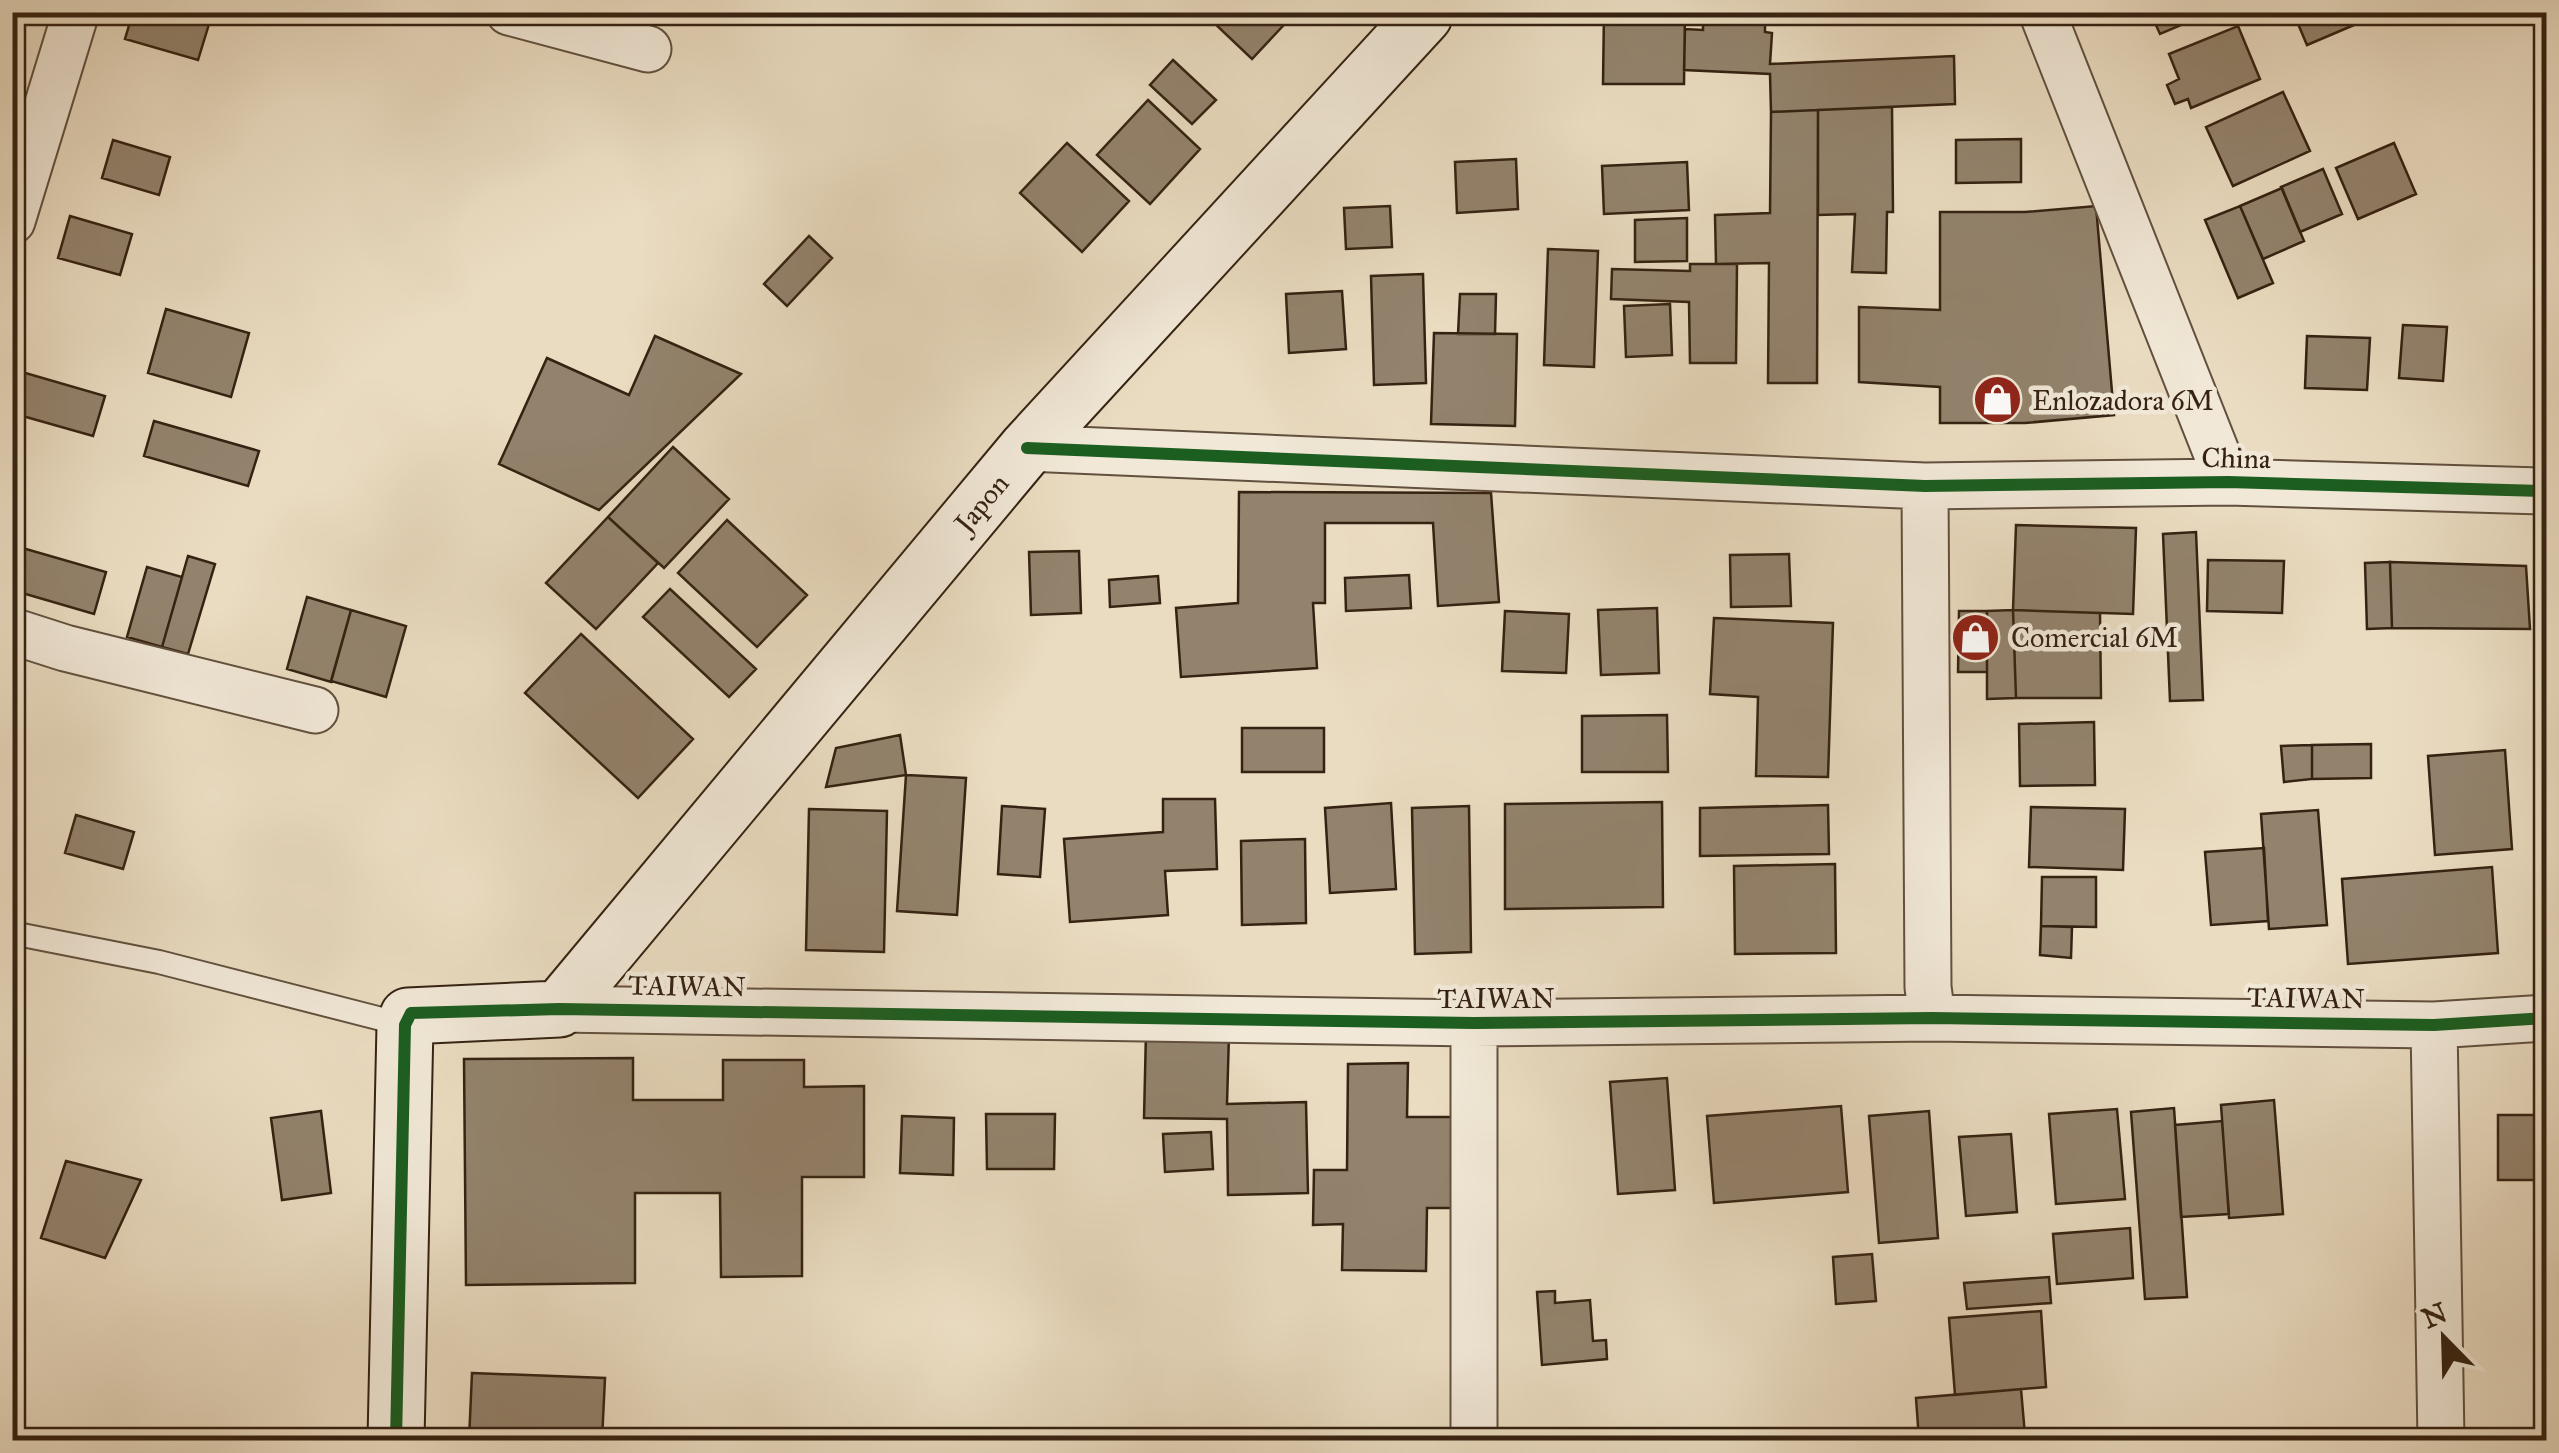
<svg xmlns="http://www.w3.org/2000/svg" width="2559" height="1453" viewBox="0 0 2559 1453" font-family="'IM FELL Great Primer',serif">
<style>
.building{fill:#93836d;stroke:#352212;stroke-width:2.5}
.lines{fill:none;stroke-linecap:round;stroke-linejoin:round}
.lane-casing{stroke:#62503e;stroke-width:26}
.street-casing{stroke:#62503e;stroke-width:49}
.secondary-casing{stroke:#352212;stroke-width:59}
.lane{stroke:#f1e8d7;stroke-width:22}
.street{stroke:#f1e8d7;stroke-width:45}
.secondary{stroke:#f1e8d7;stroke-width:55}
.cycleway-casing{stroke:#f1e8d7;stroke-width:19}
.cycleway{stroke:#1b5e20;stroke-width:12}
.labels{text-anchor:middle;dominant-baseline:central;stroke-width:9;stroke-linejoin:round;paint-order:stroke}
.poi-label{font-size:28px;fill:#352212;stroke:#f1e8d7;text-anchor:start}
.street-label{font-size:28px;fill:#352212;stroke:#f1e8d7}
</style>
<rect width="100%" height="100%" fill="#eadcc1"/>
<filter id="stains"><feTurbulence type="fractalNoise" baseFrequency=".002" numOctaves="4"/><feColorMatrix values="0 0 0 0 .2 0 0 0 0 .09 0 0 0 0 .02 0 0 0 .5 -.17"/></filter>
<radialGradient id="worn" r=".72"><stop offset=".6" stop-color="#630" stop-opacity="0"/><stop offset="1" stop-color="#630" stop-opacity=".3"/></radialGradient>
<path class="building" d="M 133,12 L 167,12 L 209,24 L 198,60 L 125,39 Z
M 1222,12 L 1296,12 L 1252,59 L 1213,22 Z
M 1604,12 L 1685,12 L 1684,84 L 1603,84 Z
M 1703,12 L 1765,12 L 1765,32 L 1772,33 L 1770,64 L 1954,56 L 1955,104 L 1771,112 L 1770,74 L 1684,70 L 1685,29 L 1703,30 Z
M 2114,12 L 2137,12 L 2118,21 Z
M 2150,12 L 2210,12 L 2210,13 L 2160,34 Z
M 2293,12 L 2348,12 L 2354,25 L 2307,45 Z
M 2238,26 L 2260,79 L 2191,108 L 2188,99 L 2175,104 L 2167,85 L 2179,79 L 2169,54 Z
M 1173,60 L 1216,100 L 1192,124 L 1150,85 Z
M 2283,92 L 2310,151 L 2233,186 L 2206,127 Z
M 1148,100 L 1200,149 L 1150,204 L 1097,155 Z
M 1892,107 L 1893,212 L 1887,212 L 1886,273 L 1852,272 L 1855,214 L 1818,215 L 1818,110 Z
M 1818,110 L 1817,383 L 1768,383 L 1769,263 L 1716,264 L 1715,215 L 1770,213 L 1771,112 Z
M 2021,139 L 2021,182 L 1956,183 L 1956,140 Z
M 113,140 L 170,157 L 159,195 L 102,178 Z
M 1067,143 L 1129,201 L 1082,252 L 1020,193 Z
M 2394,143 L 2416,194 L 2358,219 L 2336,168 Z
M 1516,159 L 1518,209 L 1457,213 L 1455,162 Z
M 1687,162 L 1689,210 L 1604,214 L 1602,166 Z
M 2323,169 L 2342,214 L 2300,232 L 2281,187 Z
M 2282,188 L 2304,241 L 2263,259 L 2240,206 Z
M 1390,206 L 1392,247 L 1346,249 L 1344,208 Z
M 2096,206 L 2114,415 L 2025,423 L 1940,423 L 1940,387 L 1859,382 L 1859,307 L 1940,310 L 1940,212 L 2025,212 Z
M 2240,206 L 2273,283 L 2238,298 L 2205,220 Z
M 70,216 L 132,234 L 120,275 L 58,258 Z
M 1687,218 L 1687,261 L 1635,262 L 1635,220 Z
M 809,236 L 832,258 L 787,306 L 764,284 Z
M 1548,249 L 1598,251 L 1594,367 L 1544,365 Z
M 1690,264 L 1737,264 L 1736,363 L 1690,363 L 1689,302 L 1611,299 L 1612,269 L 1690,271 Z
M 1423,274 L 1426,383 L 1374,385 L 1371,276 Z
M 1342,291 L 1346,349 L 1289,353 L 1286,294 Z
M 1460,294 L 1496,294 L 1495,334 L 1458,334 Z
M 1670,304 L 1672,355 L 1626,357 L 1624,306 Z
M 166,309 L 249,333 L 231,397 L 148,373 Z
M 2403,325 L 2447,327 L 2443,381 L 2399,378 Z
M 1434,333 L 1517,334 L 1515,426 L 1431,424 Z
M 655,336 L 741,374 L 599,510 L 499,464 L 547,358 L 629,395 Z
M 2307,336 L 2370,338 L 2367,390 L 2305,388 Z
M 15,370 L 105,396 L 93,436 L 12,413 Z
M 154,421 L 259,451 L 248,486 L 144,456 Z
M 673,447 L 729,499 L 664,568 L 608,517 Z
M 1239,492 L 1491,493 L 1499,602 L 1438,606 L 1433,523 L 1325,523 L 1325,603 L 1313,603 L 1317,668 L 1181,677 L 1176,608 L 1238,603 Z
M 608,517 L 658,563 L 596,629 L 546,583 Z
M 727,520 L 807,595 L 757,647 L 678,573 Z
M 2016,525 L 2136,528 L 2133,614 L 2013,610 Z
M 2196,532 L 2203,700 L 2170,701 L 2163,534 Z
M 12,545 L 106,572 L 94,614 L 12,590 Z
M 1079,551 L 1081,613 L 1031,615 L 1029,552 Z
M 1789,554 L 1791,606 L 1731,607 L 1730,555 Z
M 188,556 L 215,564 L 188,654 L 162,647 Z
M 2208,560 L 2284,561 L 2282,613 L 2207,611 Z
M 2390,562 L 2526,566 L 2530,629 L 2392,628 Z
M 2390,562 L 2392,628 L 2367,629 L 2365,563 Z
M 147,567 L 182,577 L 162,647 L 127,637 Z
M 1409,575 L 1411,608 L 1346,611 L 1345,578 Z
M 1158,576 L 1160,603 L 1110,607 L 1109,580 Z
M 670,589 L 756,669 L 729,697 L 643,617 Z
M 307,597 L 351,610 L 331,682 L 287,669 Z
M 1657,608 L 1659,673 L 1601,675 L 1598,610 Z
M 351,610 L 406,626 L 386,697 L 331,681 Z
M 2013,610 L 2100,613 L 2101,698 L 2016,698 Z
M 2013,610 L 2016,698 L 1987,699 L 1987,611 Z
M 1505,611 L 1569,614 L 1566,673 L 1502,671 Z
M 1959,611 L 1987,611 L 1987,672 L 1958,672 Z
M 1714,618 L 1833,623 L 1828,777 L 1756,776 L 1758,697 L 1710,694 Z
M 581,634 L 693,739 L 638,798 L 525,693 Z
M 1667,715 L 1668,772 L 1582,772 L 1582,716 Z
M 2094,722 L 2095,785 L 2020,786 L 2019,724 Z
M 1242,728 L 1324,728 L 1324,772 L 1242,772 Z
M 900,735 L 906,775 L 826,787 L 836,748 Z
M 2371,744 L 2371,778 L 2312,779 L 2312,745 Z
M 2312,745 L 2312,779 L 2284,782 L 2281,746 Z
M 2505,750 L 2512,849 L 2435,855 L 2428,756 Z
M 906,775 L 966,778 L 957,915 L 897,911 Z
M 1163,799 L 1215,799 L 1217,869 L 1165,871 L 1168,915 L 1070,922 L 1064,839 L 1163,832 Z
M 1662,802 L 1663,907 L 1505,909 L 1505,804 Z
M 1391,803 L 1396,889 L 1330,893 L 1325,808 Z
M 1828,805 L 1829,854 L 1700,856 L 1700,808 Z
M 1002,806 L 1045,809 L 1040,877 L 998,874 Z
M 1469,806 L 1471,952 L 1415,954 L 1412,808 Z
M 2031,807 L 2125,809 L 2123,870 L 2029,867 Z
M 809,809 L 887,811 L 884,952 L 806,950 Z
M 2318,810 L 2327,925 L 2269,929 L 2261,814 Z
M 76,815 L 134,832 L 123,869 L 65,853 Z
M 2538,838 L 2546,838 L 2546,962 Z
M 1305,839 L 1306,923 L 1242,925 L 1241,841 Z
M 2264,848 L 2268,921 L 2211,925 L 2205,852 Z
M 1835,864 L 1836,953 L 1735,954 L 1734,866 Z
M 2492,867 L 2498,953 L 2348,964 L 2342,879 Z
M 2042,877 L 2096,877 L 2096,927 L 2041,926 Z
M 2041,926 L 2072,927 L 2071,958 L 2040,955 Z
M 1146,1032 L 1229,1034 L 1227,1104 L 1306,1102 L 1308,1193 L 1228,1195 L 1227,1119 L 1144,1118 Z
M 633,1058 L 633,1100 L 723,1100 L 723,1060 L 804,1060 L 804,1087 L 864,1086 L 864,1177 L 802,1177 L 802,1276 L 721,1277 L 720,1193 L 635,1193 L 635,1283 L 466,1285 L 464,1059 Z
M 1408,1063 L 1407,1117 L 1455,1117 L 1454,1208 L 1427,1208 L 1426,1271 L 1342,1270 L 1343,1224 L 1313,1225 L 1314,1170 L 1347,1170 L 1348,1064 Z
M 1667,1078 L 1675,1190 L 1618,1194 L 1610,1082 Z
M 2274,1100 L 2283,1214 L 2229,1218 L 2221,1105 Z
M 1841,1106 L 1848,1192 L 1714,1203 L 1707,1116 Z
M 2174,1108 L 2187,1297 L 2145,1299 L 2131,1112 Z
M 2117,1109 L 2125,1199 L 2056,1204 L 2049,1114 Z
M 321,1111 L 331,1193 L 282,1200 L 271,1118 Z
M 1929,1111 L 1938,1238 L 1879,1243 L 1869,1116 Z
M 986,1114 L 1055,1114 L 1054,1169 L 987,1169 Z
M 2498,1115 L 2546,1115 L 2546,1180 L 2498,1180 Z
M 902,1116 L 954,1118 L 953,1175 L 900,1173 Z
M 2222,1121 L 2229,1214 L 2181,1217 L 2175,1125 Z
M 1211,1132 L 1213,1169 L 1165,1172 L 1163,1134 Z
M 2011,1134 L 2017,1212 L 1966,1216 L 1959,1137 Z
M 66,1161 L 141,1180 L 105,1258 L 41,1238 Z
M 2130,1228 L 2133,1278 L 2057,1284 L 2053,1234 Z
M 1872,1254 L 1876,1301 L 1836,1304 L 1833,1257 Z
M 2049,1277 L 2051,1303 L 1967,1309 L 1964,1283 Z
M 1555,1291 L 1555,1303 L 1590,1300 L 1593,1341 L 1606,1340 L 1607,1359 L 1542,1365 L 1537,1292 Z
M 2041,1311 L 2046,1387 L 1955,1395 L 1949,1318 Z
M 472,1373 L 605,1378 L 602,1440 L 469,1440 Z
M 2021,1389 L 2025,1435 L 1919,1440 L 1916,1398 Z"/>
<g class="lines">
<defs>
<path id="lane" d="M 12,933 L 159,962 L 405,1025"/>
<path id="street" d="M 509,12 L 648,49
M 2042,12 L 2228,482
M 12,221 L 76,12
M 1027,448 L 1925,486 L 2228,482 L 2546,491
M 1925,486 L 1928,987 L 1932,1018
M 12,631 L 65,648 L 315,710
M 559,1009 L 1474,1023 L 1932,1018 L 2434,1025 L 2546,1018
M 2434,1025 L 2441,1440
M 1474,1440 L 1474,1023"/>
<g id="secondary">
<path id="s1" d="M 396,1440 L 405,1025 L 408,1016 L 559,1009 L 1027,448 L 1424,16 L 1422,12"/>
</g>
</defs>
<use href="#lane" class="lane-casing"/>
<use href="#street" class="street-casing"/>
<use href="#secondary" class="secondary-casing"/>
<use href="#lane" class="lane"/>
<use href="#street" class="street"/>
<use href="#secondary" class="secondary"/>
<defs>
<path id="cycleway" d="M 1027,448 L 1925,486 L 2228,482 L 2546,491
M 396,1440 L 405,1025 L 411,1013 L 559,1009 L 1474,1023 L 1932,1018 L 2434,1025 L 2546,1018"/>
</defs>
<use href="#cycleway" class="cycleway-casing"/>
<use href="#cycleway" class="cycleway"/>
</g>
<defs>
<symbol id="shop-disc" viewBox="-11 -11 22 22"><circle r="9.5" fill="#8f2418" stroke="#f1e8d7"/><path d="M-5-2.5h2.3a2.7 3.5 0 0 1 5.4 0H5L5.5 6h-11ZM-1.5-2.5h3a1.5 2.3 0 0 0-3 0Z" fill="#fff"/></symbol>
</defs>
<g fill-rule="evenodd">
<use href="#shop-disc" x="1970" y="372" width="55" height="55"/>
<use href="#shop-disc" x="1948" y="610" width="55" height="55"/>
</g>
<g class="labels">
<g class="poi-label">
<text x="2032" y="400">Enlozadora 6M</text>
<text x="2011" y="637">Comercial 6M</text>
</g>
<g class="street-label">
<text transform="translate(2236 458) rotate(1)">China</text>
<text stroke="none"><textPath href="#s1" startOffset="1235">Japon</textPath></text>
<text transform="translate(687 986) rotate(1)">TAIWAN</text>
<text x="1496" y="998">TAIWAN</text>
<text transform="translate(2306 998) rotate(1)">TAIWAN</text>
</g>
</g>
<rect width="2559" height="1453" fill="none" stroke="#eadcc1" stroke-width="50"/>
<rect x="15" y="15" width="2529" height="1423" fill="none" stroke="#352212" stroke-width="5"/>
<rect x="25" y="25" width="2509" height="1403" fill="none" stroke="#352212" stroke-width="2.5"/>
<g transform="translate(2444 1338) rotate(337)" stroke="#f1e8d7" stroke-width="8" paint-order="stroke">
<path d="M0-8L18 38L0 25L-18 38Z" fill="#352212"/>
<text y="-15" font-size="28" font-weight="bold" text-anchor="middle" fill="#352212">N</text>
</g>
<rect width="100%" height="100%" filter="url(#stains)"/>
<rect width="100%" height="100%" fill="url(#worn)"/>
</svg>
